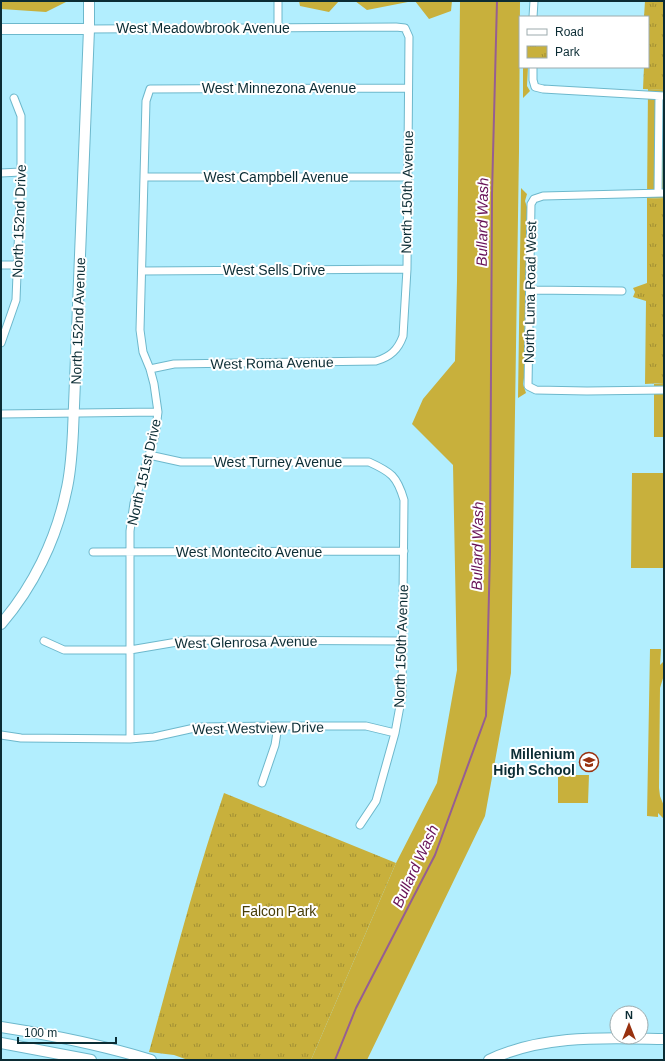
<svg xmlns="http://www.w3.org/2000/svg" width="665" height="1061" viewBox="0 0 665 1061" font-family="Arial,sans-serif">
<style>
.green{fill:#c8b03c}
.park{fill:url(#park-tufts)}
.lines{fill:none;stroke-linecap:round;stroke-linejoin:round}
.stream{stroke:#965e92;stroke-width:2}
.street-casing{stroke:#6db8cc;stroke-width:9}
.secondary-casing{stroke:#6db8cc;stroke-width:12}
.street{stroke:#fff;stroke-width:7}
.secondary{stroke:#fff;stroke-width:10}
.labels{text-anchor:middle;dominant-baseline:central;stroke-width:4;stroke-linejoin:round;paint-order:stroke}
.street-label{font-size:14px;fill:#0b2c34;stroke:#fff}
.poi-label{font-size:14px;font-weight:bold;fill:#0b2c34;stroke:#fff;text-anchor:end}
.park-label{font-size:14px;fill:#483d07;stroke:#fff}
.water-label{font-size:15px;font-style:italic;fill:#671257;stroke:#fff}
</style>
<defs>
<pattern id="park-tufts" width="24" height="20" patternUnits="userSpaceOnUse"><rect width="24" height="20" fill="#c8b03c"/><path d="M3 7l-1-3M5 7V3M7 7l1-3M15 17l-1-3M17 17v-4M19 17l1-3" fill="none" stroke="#a18f33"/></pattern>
</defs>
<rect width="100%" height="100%" fill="#b2eefe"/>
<path class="green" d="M 1,1 L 68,1 L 46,12 L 1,9 Z
M 299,1 L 339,1 L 329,12 L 300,6 Z
M 355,1 L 413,1 L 367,10 Z
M 415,1 L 452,1 L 451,11 L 429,19 Z
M 460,1 L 520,1 L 519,151 L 511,673 L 485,816 L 367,1060 L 311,1060 L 396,863 L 437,783 L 457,670 L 453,465 L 412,424 L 423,399 L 455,361 L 457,281 Z
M 523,67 L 528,67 L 527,86 L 530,91 L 523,98 Z
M 648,89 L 664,90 L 664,198 L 647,199 Z
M 521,188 L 527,194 L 525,201 L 527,207 L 524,378 L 523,384 L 526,393 L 518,398 Z
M 664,383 L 664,437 L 654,437 L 654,384 Z
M 632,473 L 664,473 L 664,568 L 631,568 Z
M 650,649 L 661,649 L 660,665 L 664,661 L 664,675 L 660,688 L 659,788 L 660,796 L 664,806 L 664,819 L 658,813 L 658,817 L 647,816 Z
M 558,775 L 589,775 L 588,803 L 558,803 Z"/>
<path class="park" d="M 645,1 L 664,1 L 664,90 L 643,89 L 644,67 L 648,67 L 648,17 L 644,17 Z
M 664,198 L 664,383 L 645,384 L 646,301 L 633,297 L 635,292 L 633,288 L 647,283 L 647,199 Z
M 224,793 L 396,863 L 311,1060 L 188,1060 L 174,1055 L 149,1052 C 173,965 195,878 224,793 Z"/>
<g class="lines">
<path class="stream" d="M 335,1060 L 356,1008 L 435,855 L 486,716 L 490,552 L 492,193 L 497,1"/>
<defs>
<path id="street" d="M 278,1 L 278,28
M 533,17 L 534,1
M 89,29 L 396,27 L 405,28 L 409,37 L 407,269 L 403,336 C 398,350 390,357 376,361 L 174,364 L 150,369
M 533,67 L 533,80 L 535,87 L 543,89 L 664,96
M 1,173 L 21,172
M 144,177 L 408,177
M 658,193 L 659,96
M 664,193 L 543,196 L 534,199 L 531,204 L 528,386 L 536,390 L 587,391 L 664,390
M 1,265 L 18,265
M 142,271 L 407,269
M 530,290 L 622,291
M 1,343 L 16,300 L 21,172 L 21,116 L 14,98
M 1,414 L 158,412
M 149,455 L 181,462 L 369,462 C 391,472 397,476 404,500 L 402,695 L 395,733 L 376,801 L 360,825
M 93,552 L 404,551
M 44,641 L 64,650 L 130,650 L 189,640 L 403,641
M 1,735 L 21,738 L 130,739 L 154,737 L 199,727 L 278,726 L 366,726 L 395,733
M 130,739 L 130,531 L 134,503 L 155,436 L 158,412 L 154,384 L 150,369 L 143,352 L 140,330 L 146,101 L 150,89 L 408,88
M 262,783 L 275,745 L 278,726"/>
<path id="secondary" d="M 1,29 L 89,29
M 1,624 C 33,587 56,540 66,492 C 71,472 72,451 73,431 L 89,29 L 89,1
M 1,1027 C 52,1035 102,1045 151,1060
M 1,1043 L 91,1060
M 489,1060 C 544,1034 606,1038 664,1039"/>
</defs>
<use href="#street" class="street-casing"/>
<use href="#secondary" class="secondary-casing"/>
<use href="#street" class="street"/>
<use href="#secondary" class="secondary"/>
</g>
<defs>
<symbol id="school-ring" viewBox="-11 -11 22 22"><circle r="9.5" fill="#fff" stroke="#98310f" stroke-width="1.5"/><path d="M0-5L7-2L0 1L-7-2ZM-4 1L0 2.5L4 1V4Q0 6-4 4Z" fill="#98310f"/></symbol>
</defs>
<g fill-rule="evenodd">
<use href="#school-ring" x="578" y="751" width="22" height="22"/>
</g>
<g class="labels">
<g class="street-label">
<text x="203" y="28">West Meadowbrook Avenue</text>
<text x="279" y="88">West Minnezona Avenue</text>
<text x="276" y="177">West Campbell Avenue</text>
<text transform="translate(407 192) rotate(-89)">North 150th Avenue</text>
<text transform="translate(19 221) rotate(-88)">North 152nd Drive</text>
<text x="274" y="270">West Sells Drive</text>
<text transform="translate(530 292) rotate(-89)">North Luna Road West</text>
<text transform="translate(78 321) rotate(-88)">North 152nd Avenue</text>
<text transform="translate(272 363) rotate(-1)">West Roma Avenue</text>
<text x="278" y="462">West Turney Avenue</text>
<text transform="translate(144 472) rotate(-77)">North 151st Drive</text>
<text x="249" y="552">West Montecito Avenue</text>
<text transform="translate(246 642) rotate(-1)">West Glenrosa Avenue</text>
<text transform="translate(401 646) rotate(-88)">North 150th Avenue</text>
<text transform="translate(258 728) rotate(-1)">West Westview Drive</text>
</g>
<g class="poi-label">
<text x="575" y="754">Millenium<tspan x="575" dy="16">High School</tspan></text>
</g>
<g class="park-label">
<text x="279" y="911">Falcon Park</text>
</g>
<g class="water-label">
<text transform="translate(482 222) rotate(-89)">Bullard Wash</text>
<text transform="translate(477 546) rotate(-89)">Bullard Wash</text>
<text transform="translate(415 866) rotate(-65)">Bullard Wash</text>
</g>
</g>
<rect width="665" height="1061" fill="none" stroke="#0b2c34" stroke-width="4"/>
<rect x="519" y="16" width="130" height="52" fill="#ffffff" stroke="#9dabae"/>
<rect x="527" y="29" width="20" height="6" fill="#ffffff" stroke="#9dabae"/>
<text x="555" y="36" font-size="12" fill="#0b2c34">Road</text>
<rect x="527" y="46" width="20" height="12" fill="url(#park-tufts)" stroke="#9dabae"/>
<text x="555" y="56" font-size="12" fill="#0b2c34">Park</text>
<g transform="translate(629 1025)"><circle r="19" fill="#ffffff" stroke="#9dabae"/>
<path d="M0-3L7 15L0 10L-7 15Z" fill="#98310f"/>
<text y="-6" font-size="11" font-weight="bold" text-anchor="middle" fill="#0b2c34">N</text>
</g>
<path d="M18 1037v6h98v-6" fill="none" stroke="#0b2c34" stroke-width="2"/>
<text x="24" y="1037" font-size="12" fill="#0b2c34" stroke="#ffffff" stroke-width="3" paint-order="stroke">100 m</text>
</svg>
